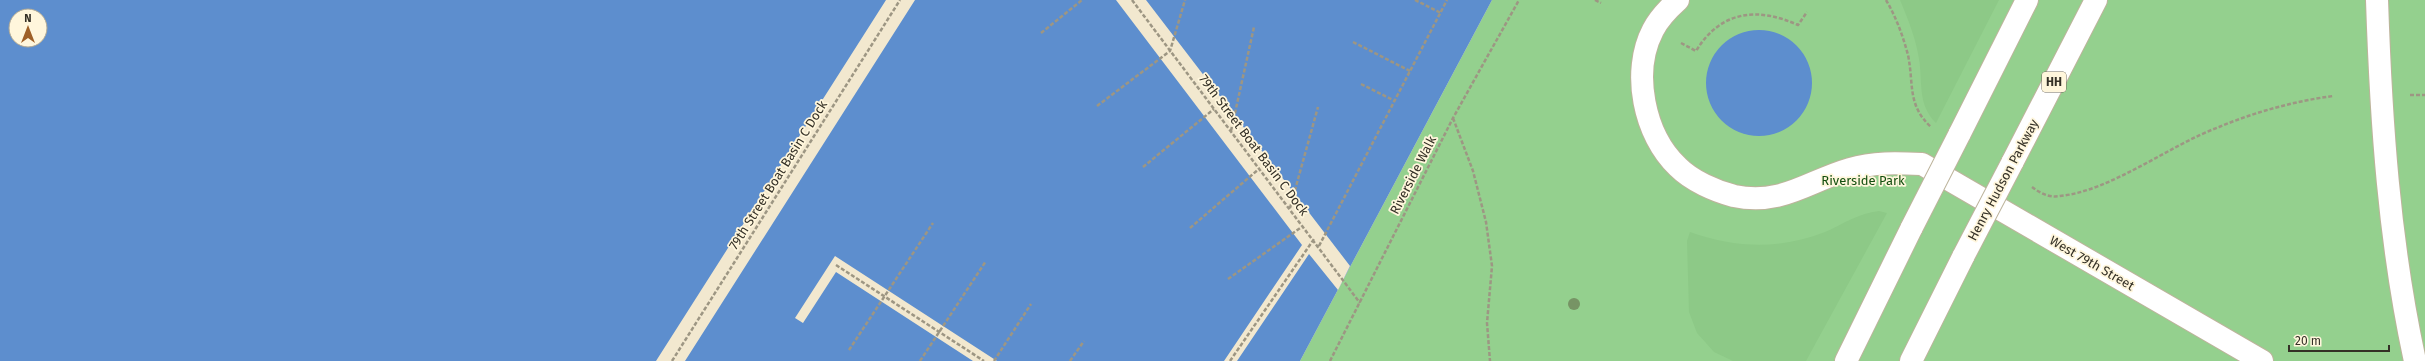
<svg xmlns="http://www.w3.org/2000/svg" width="2425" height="361" viewBox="0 0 2425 361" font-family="'Fira Sans',sans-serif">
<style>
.green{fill:#94d08e}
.forest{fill:#8dc987}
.water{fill:#5d8ece;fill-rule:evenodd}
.pier{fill:#f2e8cf}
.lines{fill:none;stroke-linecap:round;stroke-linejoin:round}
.major-casing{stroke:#bdb49c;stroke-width:24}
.highway-casing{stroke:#bdb49c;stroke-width:24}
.path{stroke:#9d9683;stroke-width:2.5;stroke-dasharray:4 2;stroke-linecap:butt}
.major{stroke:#fff;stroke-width:22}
.highway{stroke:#fff;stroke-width:22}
.highway-bridge-casing{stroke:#bdb49c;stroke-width:24;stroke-linecap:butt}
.highway-bridge{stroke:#fff;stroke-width:22}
.tree{fill:#779465}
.labels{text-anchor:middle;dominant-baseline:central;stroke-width:3.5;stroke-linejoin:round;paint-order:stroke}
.shield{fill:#fff6dc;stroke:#716b5d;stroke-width:1}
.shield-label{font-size:12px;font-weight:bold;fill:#343026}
.street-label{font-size:13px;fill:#343026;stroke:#fff6dc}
.park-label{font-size:13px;fill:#134f0f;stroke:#fff6dc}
</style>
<rect width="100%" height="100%" fill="#f2e8cf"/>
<path class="green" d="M 1492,0 L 2425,0 L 2425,361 L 1300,361 Z"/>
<path class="forest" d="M 1900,0 L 1999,0 L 1936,123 C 1917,104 1923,83 1919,59 C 1916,39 1908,19 1900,0 Z
M 1879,211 L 1887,213 L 1806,361 L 1733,361 L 1714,352 L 1697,333 L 1689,312 L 1687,241 L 1690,232 C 1736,248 1779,250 1825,232 C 1843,224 1859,213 1879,211 Z"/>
<path class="water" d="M 0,0 L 1492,0 L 1300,361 L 0,361 ZM 16,16 L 40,16 L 40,40 L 16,40 Z
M1706 83a53 53 0 1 1 106 0a53 53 0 1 1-106 0Z"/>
<path class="pier" d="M 886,0 L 915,0 L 685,361 L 656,361 Z
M 1116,0 L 1146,0 L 1350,266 L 1338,290 L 1309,254 L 1237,361 L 1224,361 L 1302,245 Z
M 835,256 L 997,361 L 973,361 L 836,272 L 803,323 L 795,318 Z"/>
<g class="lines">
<defs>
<path id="major" d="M 1678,0 C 1668,9 1659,18 1653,30 C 1631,72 1644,135 1678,167 C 1692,181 1715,191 1734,196 C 1782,206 1808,181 1850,169 C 1874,162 1897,163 1922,164 L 2262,361"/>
<path id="highway" d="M 2377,0 C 2381,121 2389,242 2415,361
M 1959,135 L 2027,0
M 2012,163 L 2096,0
M 1846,361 L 1912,227
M 1911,361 L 1964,255"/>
</defs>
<use href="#major" class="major-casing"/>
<use href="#highway" class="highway-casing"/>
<path class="path" d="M 1132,0 L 1360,303
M 1415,0 L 1441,13
M 1595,0 L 1601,3
M 1886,0 C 1896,17 1903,36 1908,55 C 1914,84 1907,105 1931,127
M 1041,33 L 1082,0
M 1353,42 L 1410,71
M 1681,43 L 1696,51 C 1721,10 1758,7 1798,25 L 1807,12
M 1361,84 L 1395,101
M 2410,95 L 2425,95
M 1097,106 L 1170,51 L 1185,0
M 1453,118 L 1473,171 L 1486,222 L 1492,266 L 1487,323 L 1490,361
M 1231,131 L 1254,27
M 1143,167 L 1214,109
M 2032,187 C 2040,193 2049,198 2060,196 C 2111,191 2170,145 2219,127 C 2255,112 2295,101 2333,96
M 1290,208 L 1318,107
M 1190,228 L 1260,168
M 1319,246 L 1447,0
M 836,265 L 984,361
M 1228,279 L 1303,226
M 849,350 L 933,223
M 672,361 L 900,0
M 920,361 L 986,261
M 994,361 L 1031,304
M 1070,361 L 1084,341
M 1230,361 L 1314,239
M 1330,361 L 1453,118 L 1519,0"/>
<use href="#major" class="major"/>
<use href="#highway" class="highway"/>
<defs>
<path id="highway-bridge" d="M 1912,227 L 1959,135
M 1964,255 L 2012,163"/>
</defs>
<use href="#highway-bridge" class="highway-bridge-casing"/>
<use href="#highway-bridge" class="highway-bridge"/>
</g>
<circle class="tree" cx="1574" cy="304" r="6"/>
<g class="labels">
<rect class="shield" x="2042" y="72" width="24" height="20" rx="3"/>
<g class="shield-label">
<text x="2054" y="82">HH</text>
</g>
<g class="street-label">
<text transform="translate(1254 145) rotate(53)">79th Street Boat Basin C Dock</text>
<text transform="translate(778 175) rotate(-58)">79th Street Boat Basin C Dock</text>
<text transform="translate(1413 175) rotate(-63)">Riverside Walk</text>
<text transform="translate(2003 180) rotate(-62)">Henry Hudson Parkway</text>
<text transform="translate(2092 263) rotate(30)">West 79th Street</text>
</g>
<g class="park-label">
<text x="1863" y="180">Riverside Park</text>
</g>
</g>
<g transform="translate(28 28)"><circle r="19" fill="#fff6dc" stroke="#aea793"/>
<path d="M0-3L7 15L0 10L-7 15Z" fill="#9e5f26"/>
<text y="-6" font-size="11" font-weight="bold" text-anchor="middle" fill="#343026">N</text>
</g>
<path d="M2289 345v6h100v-6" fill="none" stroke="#343026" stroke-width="2"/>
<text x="2295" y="345" font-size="12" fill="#343026" stroke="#fff6dc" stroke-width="3" paint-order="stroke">20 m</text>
</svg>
